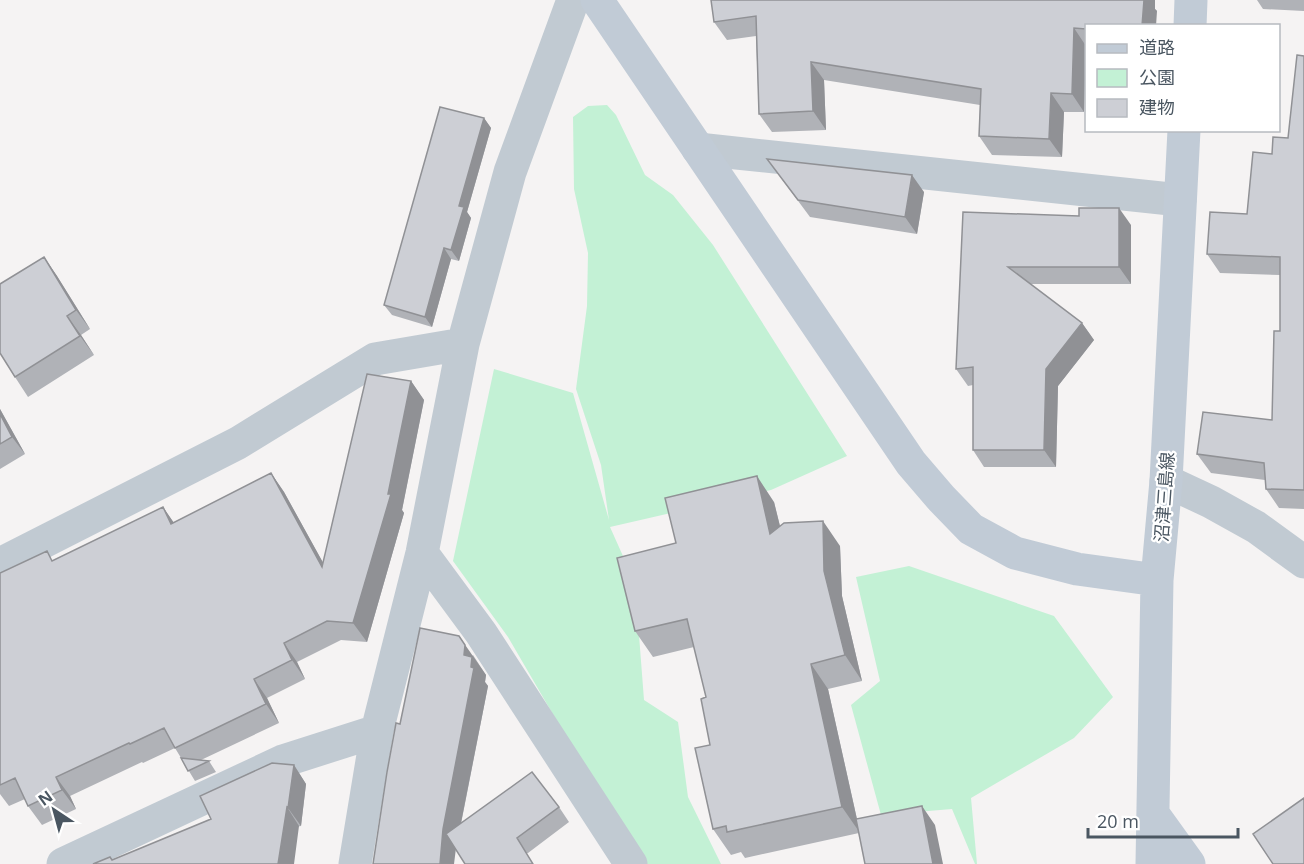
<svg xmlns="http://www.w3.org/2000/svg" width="1304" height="864" viewBox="0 0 1304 864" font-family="'Open Sans','Noto Sans JP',sans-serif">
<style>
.green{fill:#c3f1d5}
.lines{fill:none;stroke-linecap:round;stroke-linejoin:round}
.street{stroke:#c1cad2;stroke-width:33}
.secondary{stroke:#c1cbd6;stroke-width:33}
.wall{fill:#b0b2b7}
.shaded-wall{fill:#909195}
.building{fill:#cdcfd5;stroke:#909195;stroke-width:1.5}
.labels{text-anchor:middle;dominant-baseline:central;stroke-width:4.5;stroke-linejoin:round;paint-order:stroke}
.street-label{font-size:18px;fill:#4a5661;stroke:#fff}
</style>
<rect width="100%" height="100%" fill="#f5f3f3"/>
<path class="green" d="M 607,105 L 616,115 L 645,175 L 673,195 L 713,245 L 847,456 L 771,490 L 610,527 L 635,583 L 644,700 L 678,722 L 688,797 L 721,864 L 640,864 L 508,637 L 453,561 L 494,369 L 573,393 L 609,520 L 601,465 L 576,389 L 587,306 L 588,253 L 574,189 L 573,117 L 588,106 Z
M 909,566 L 1054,616 L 1113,697 L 1074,738 L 971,798 L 977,864 L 975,864 L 952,809 L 881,815 L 851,705 L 880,681 L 856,577 Z"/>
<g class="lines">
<path class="street" d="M 698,149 L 1180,200
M 1166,481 L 1211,502 L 1256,527 L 1304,562
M 422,553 L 481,633 L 631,864
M 0,564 L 238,443 L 375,359 L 463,344
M 63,864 L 283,761 L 377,731
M 355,864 L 377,731 L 422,553 L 463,344 L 510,172 L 573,0"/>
<path class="secondary" d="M 597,0 L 911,463 L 941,498 L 971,529 L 1015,553 L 1077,569 L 1157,580
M 1190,26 L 1191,0
M 1153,814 L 1189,864
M 1152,864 L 1157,580 L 1166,481 L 1184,130"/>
</g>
<path class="wall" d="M 711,0 L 1155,0 L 1155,9 L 1157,11 L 1086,26 L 1084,112 L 1064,112 L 1062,157 L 992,155 L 979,136 L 980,105 L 824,80 L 826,130 L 772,132 L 759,114 L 756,36 L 727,40 L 714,22 Z
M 1257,0 L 1304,0 L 1304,11 L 1263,9 Z
M 1304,56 L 1304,509 L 1279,508 L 1266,489 L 1265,480 L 1211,473 L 1197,454 L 1272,420 L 1280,331 L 1280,275 L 1220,273 L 1207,254 L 1247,214 L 1272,154 L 1288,138 Z
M 484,118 L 491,128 L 467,212 L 471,218 L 459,261 L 451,259 L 432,327 L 392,315 L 384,305 Z
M 767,159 L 924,192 L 917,234 L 810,217 Z
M 963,212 L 1131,225 L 1131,284 L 1030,284 L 1082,323 L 1094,340 L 1058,386 L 1056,467 L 984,467 L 973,450 L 973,385 L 968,386 L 956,369 Z
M 44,257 L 57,276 L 90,329 L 81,335 L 94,355 L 28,397 L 15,377 Z
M 411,381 L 424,400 L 402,510 L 404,513 L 367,642 L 341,640 L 297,662 L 305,679 L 267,698 L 279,723 L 201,760 L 209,761 L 216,772 L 195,781 L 175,748 L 143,763 L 142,762 L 70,796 L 76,809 L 42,825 L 28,806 L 25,799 L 9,806 L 0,794 L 0,573 L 54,561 L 163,507 L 174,523 L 271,473 L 284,492 L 323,563 Z
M 0,409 L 25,454 L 0,469 Z
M 774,502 L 780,526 L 840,546 L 842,596 L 862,681 L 828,689 L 857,819 L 935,825 L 859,833 L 745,858 L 741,852 L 731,855 L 713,829 L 710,745 L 706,697 L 694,647 L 653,657 L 635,631 L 676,543 Z
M 473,655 L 486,675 L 485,682 L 488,686 L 461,824 L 559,807 L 569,822 L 528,853 L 465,864 L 400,724 Z
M 294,765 L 306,784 L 301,826 L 93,864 L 110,857 L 112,860 L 211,819 Z"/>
<path class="shaded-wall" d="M 1144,0 L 1155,0 L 1155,9 L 1157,11 L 1156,26 L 1142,26 Z
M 1074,28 L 1086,46 L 1084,112 L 1072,94 Z
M 811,62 L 824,80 L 826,130 L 813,111 Z
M 1051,93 L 1064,112 L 1062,157 L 1049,139 Z
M 484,118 L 491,128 L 467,212 L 471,218 L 459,261 L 451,250 L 459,206 Z
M 912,175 L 924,192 L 917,234 L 905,217 Z
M 1119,208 L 1131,225 L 1131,284 L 1119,267 Z
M 444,248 L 451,259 L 432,327 L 425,317 Z
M 44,257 L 57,276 L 90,329 L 76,310 Z
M 67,316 L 81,335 L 94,355 L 80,336 Z
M 1082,323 L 1094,340 L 1058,386 L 1056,467 L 1044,450 L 1046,369 Z
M 411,381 L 424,400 L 402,510 L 404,513 L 367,642 L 353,623 L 388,494 Z
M 0,409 L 25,454 L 12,437 L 0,414 Z
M 271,473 L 284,492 L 336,586 L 322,567 Z
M 757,476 L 774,502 L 788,559 L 770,534 Z
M 163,507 L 176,526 L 171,524 Z
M 823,521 L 840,546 L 842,596 L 862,681 L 845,655 L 824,571 Z
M 459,636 L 486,675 L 485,682 L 488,686 L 456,848 L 454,864 L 440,864 L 443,829 L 464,655 Z
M 284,643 L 297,662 L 305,679 L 292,660 Z
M 811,664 L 828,689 L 860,833 L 842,807 Z
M 254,679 L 267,698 L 279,723 L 266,704 Z
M 294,765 L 306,784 L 301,826 L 288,808 Z
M 56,777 L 70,796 L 76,809 L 62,790 Z
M 922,806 L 935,825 L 943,864 L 933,864 Z
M 287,807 L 299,826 L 294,864 L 278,864 Z"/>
<path class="building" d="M 711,0 L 1144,0 L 1142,26 L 1086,26 L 1086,29 L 1074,28 L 1072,94 L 1051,93 L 1049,139 L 979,136 L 981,89 L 811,62 L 813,111 L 759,114 L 756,16 L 714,22 Z
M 1297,55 L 1304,56 L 1304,490 L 1266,489 L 1264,463 L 1197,454 L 1203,412 L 1272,420 L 1274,331 L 1280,331 L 1280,257 L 1207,254 L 1210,212 L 1247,214 L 1253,152 L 1272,154 L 1273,137 L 1288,138 Z
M 440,107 L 484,118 L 459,206 L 464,207 L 451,250 L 444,248 L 425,317 L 384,305 Z
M 767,159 L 912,175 L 905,217 L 798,200 Z
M 1079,208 L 1119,208 L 1119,267 L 1008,267 L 1082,323 L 1046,369 L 1044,450 L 973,450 L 973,367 L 956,369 L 963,212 L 1079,216 Z
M 44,257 L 76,310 L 67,316 L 80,336 L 15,377 L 0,353 L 0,284 Z
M 367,374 L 411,381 L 388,494 L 391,494 L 353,623 L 327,621 L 284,643 L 292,660 L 254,679 L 266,704 L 175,748 L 164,728 L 130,744 L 129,743 L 56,777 L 62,790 L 28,806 L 15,778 L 0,785 L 0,573 L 47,551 L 52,561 L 163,507 L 171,524 L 271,473 L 322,567 Z
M 0,414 L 12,437 L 0,444 Z
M 757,476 L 770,534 L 784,523 L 823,521 L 824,571 L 845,655 L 811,664 L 842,807 L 727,832 L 726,826 L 713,829 L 695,748 L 710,745 L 701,699 L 706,697 L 687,619 L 635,631 L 617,558 L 676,543 L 665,498 Z
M 420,628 L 459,636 L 465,645 L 464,655 L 472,657 L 471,667 L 474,668 L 443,829 L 440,864 L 373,864 L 387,772 L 396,723 L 400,724 Z
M 181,758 L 209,761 L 188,771 Z
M 272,763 L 294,765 L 288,808 L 287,807 L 278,864 L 93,864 L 110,857 L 112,860 L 211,819 L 200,796 Z
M 532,772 L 559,807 L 517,838 L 533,864 L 465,864 L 446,834 Z
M 1304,798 L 1304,864 L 1273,864 L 1253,834 Z
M 922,806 L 933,864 L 865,864 L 856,819 Z"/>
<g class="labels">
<g class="street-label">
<text transform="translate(1164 497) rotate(-86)">沼津三島線</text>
</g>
</g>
<rect x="1085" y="24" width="195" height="108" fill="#ffffff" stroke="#b7bbc0" stroke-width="1.5"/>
<rect x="1097" y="44" width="30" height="9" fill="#c1cbd6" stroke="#b7bbc0" stroke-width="1.5"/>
<text x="1139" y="54" font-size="18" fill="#4a5661">道路</text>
<rect x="1097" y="69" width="30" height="18" fill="#c3f1d5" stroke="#b7bbc0" stroke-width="1.5"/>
<text x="1139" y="84" font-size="18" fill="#4a5661">公園</text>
<rect x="1097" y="99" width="30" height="18" fill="#cdcfd5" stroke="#b7bbc0" stroke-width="1.5"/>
<text x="1139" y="114" font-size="18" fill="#4a5661">建物</text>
<g transform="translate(54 810) rotate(324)" stroke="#ffffff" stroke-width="4.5" paint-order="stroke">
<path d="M0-4.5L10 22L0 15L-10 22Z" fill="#4a5661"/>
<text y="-9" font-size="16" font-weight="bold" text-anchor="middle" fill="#4a5661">N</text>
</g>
<path d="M1088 828v9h150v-9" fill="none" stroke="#4a5661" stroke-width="3"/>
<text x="1097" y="828" font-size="18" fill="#4a5661" stroke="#ffffff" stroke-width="4.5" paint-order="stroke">20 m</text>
</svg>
